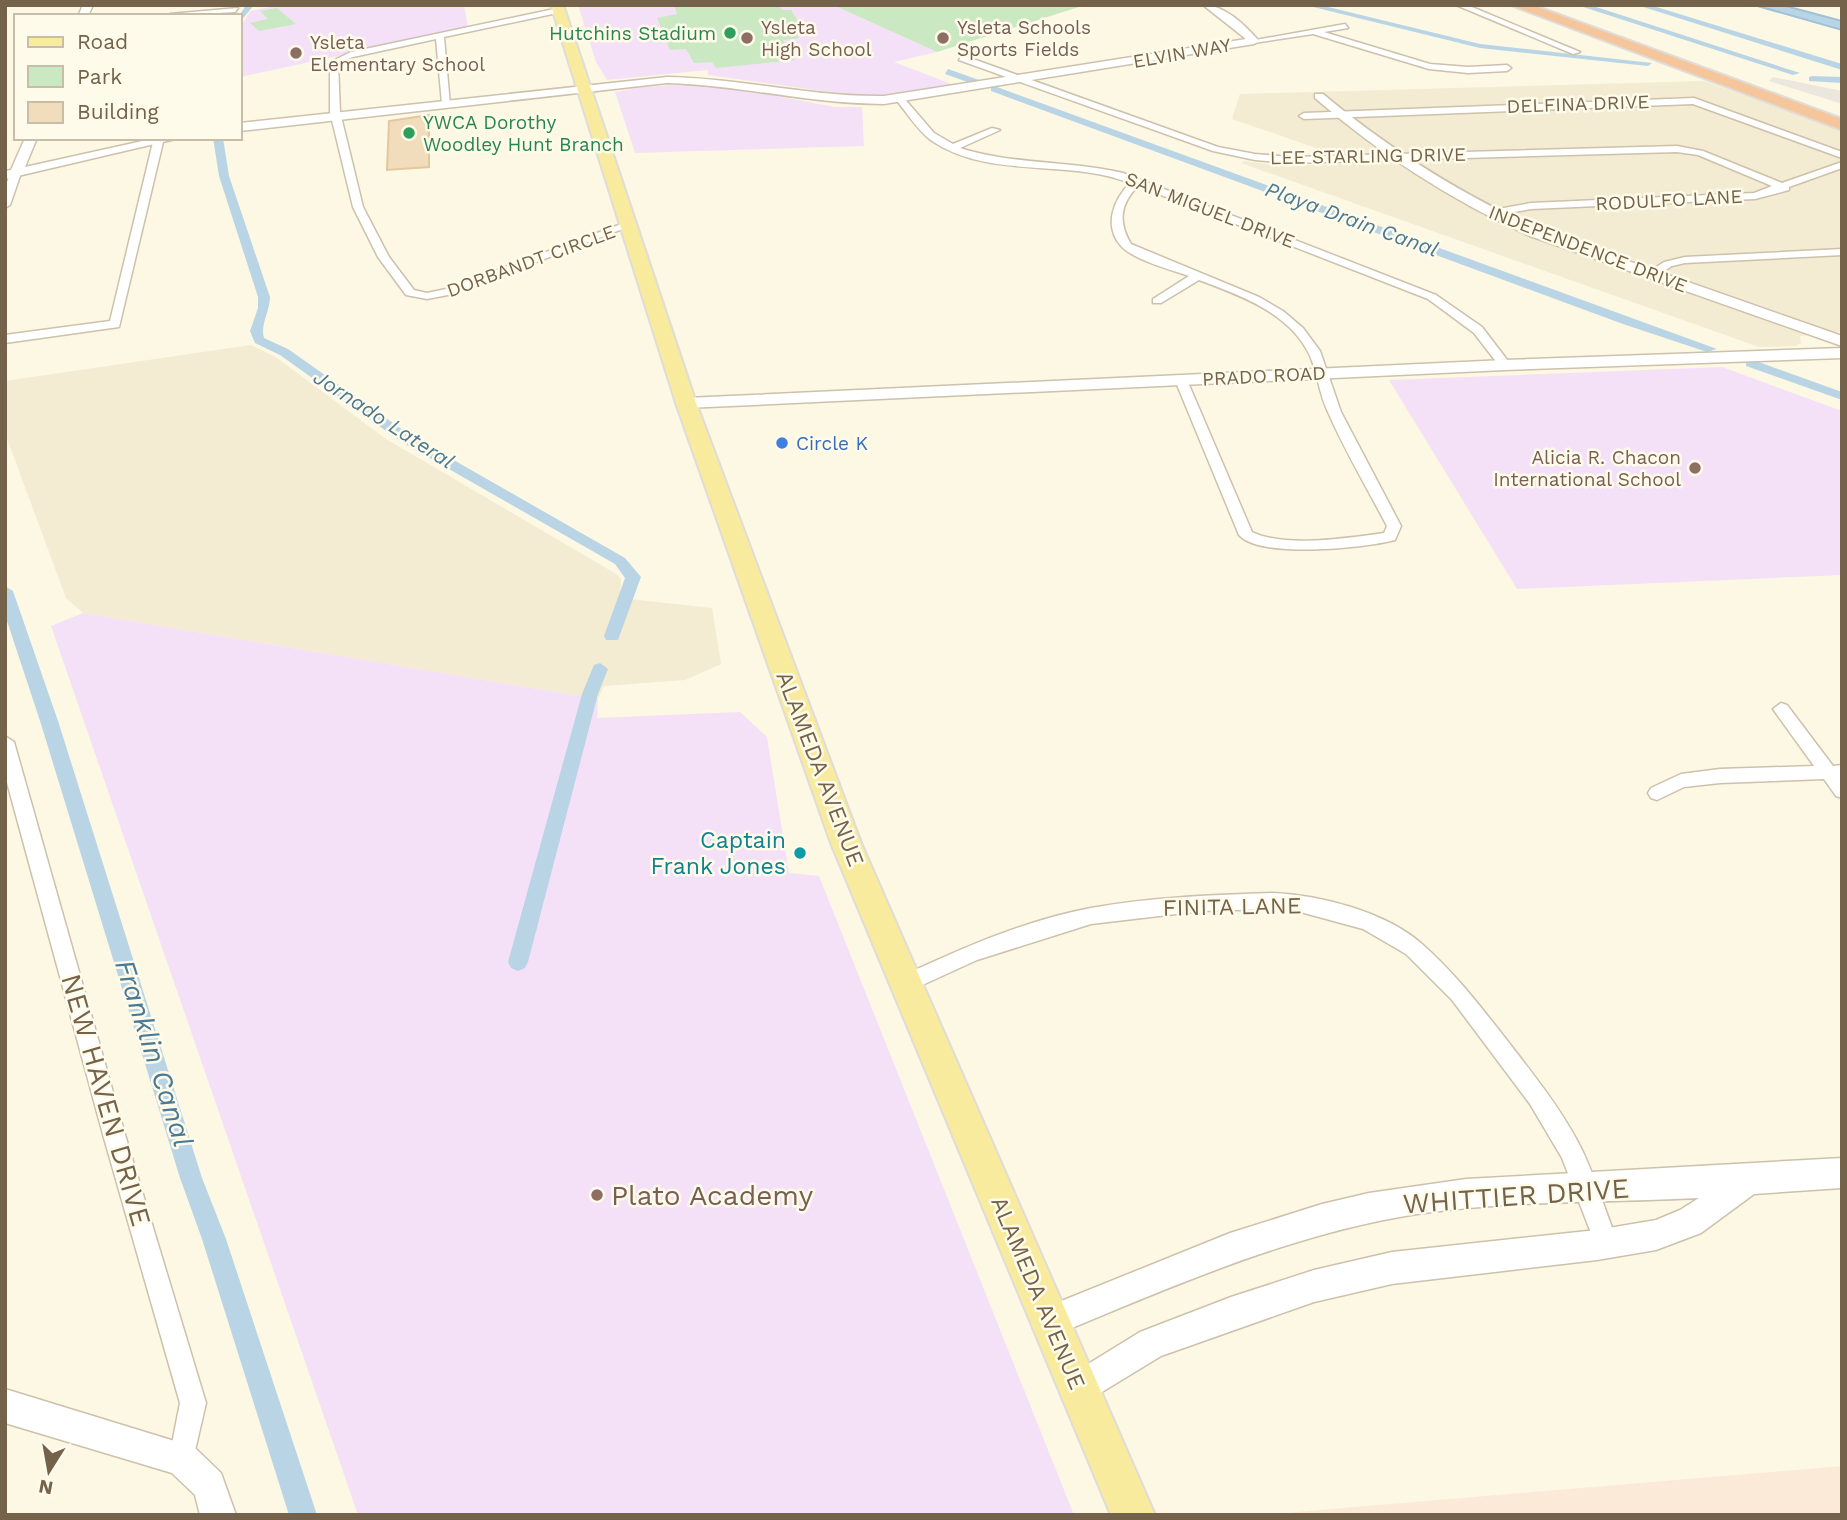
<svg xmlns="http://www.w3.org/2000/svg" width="1847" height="1520" viewBox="0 0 1847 1520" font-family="'Work Sans',sans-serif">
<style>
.residential{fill:#f3ebd2}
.commercial{fill:#fcead8}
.industrial{fill:#ebe7de}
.education{fill:#f4e1f8}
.green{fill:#cae9c3}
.water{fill:#b9d5e5;stroke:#9fc2d6;stroke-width:2}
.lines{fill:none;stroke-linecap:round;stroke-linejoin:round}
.canal{fill:#b9d5e5;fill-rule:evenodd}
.building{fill:#f1dcbc;stroke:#e3c79d;stroke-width:2}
.minor-casing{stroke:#cdc1ab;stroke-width:3}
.tertiary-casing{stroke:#cdc1ab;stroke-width:3}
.primary-casing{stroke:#e0dcd7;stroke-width:4}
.motorway-casing{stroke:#e0dcd7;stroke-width:4}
.minor{fill:#fff;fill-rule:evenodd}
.tertiary{fill:#fff;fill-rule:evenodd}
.primary{fill:#f9eb9d;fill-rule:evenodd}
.motorway{fill:#f5c69c;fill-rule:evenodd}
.leisure-dot{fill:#2e9e5b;stroke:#fffbea;stroke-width:2.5}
.education-dot{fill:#8d6e63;stroke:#fffbea;stroke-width:2.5}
.shop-dot{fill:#3f7fe0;stroke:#fffbea;stroke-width:2.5}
.culture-dot{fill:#0f9aa8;stroke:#fffbea;stroke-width:2.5}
.labels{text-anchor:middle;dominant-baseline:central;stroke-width:5;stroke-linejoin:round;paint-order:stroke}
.far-education-label{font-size:19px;fill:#785e54;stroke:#fffbea;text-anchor:start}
.far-leisure-label{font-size:19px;fill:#27864d;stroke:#fffbea;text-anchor:end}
.far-street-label{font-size:19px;fill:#74624a;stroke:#fffbea}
.far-shop-label{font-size:19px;fill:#366cbe;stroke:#fffbea;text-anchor:start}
.far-water-label{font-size:21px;font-style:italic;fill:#4a7995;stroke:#fffbea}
.street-label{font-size:23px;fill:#74624a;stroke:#fffbea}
.culture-label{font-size:23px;fill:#0d838f;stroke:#fffbea;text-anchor:end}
.near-water-label{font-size:28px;font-style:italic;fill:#4a7995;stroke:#fffbea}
.near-street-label{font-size:28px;fill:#74624a;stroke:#fffbea}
.near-education-label{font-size:28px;fill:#785e54;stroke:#fffbea;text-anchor:start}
</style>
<rect width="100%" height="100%" fill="#fcf8e4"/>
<path class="residential" d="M 1704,81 L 1842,131 L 1842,332 L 1800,336 L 1801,343 L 1795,346 L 1759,347 L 1241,163 L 1244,161 L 1282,166 L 1331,164 L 1319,149 L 1232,119 L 1240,94 Z
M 251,345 L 277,358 L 386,439 L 618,575 L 621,580 L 620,598 L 712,608 L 721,664 L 685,680 L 604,686 L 598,699 L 83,613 L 66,598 L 5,433 L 5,381 Z"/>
<path class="commercial" d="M 1842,1466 L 1842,1515 L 1260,1515 Z"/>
<path class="industrial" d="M 1773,77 L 1842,91 L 1842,104 L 1769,81 Z"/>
<path class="education" d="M 280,5 L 464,5 L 468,28 L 240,77 L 240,28 L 250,11 Z
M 578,5 L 833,5 L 937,52 L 894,62 L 954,85 L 885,95 L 858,96 L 708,75 L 708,70 L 607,80 L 596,62 Z
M 690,84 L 744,90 L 835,107 L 862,107 L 864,146 L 635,153 L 615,92 L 642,87 Z
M 1722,367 L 1842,411 L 1842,575 L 1517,589 L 1389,380 Z
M 83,613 L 598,699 L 597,718 L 740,712 L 767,737 L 789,873 L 819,876 L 1074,1515 L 358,1515 L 51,626 Z"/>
<path class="green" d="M 674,5 L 779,5 L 782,10 L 791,10 L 802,27 L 793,29 L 799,38 L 783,40 L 795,60 L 716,68 L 712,62 L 694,63 L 686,49 L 670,50 L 657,18 L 677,14 Z
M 833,5 L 1085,5 L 937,52 Z
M 277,8 L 296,24 L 259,31 L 250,23 L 268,19 L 260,11 Z"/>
<path class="water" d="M 1754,5 L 1782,5 L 1842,21 L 1842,30 Z"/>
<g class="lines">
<path class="canal" d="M 246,5 L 254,5 L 240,22 L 239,16 Z
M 1305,5 L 1320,5 L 1480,44 L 1652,63 L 1648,66 L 1480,48 Z
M 1577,5 L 1590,5 L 1800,73 L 1793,75 Z
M 1637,5 L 1650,5 L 1842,64 L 1842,70 Z
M 948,69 L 979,80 L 980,82 L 976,85 L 945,74 Z
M 1812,76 L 1842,77 L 1842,83 L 1809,81 L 1809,77 Z
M 991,87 L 997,87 L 1717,349 L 1707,352 L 1623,324 L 991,91 Z
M 213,138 L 223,138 L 229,176 L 270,297 C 270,311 260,325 264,338 L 288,349 L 410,435 L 625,558 L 641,577 L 618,640 L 606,640 L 604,636 L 625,578 L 615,564 L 400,441 L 280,355 L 255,343 L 250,331 L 258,308 L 258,297 L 219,176 Z
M 1750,359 L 1842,392 L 1842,400 L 1746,366 L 1746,360 Z
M 5,586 L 13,591 L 59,724 L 202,1178 L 226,1239 L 317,1515 L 289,1515 L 202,1239 L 180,1178 L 41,724 L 5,615 Z
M 600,663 L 608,669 L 598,694 L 528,962 L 525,968 L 518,971 L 511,968 L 508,962 L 582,694 L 594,665 Z"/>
</g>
<path class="building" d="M 429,115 L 429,167 L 387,170 L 389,121 Z"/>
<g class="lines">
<defs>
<path id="minor" d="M 1456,5 L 1467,5 L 1580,52 L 1573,54 Z
M 238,8 L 235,12 L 166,16 L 170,14 Z
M 559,8 L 562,12 L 444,37 L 450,105 L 442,103 L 436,39 L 353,57 L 338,63 L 340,112 L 363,207 L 389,257 L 414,290 L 427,293 L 446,289 L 624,223 L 633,225 L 453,294 L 427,299 L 406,295 L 378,257 L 353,207 L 330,112 L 330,62 L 351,52 Z
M 1345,24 L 1348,28 L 1324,32 L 1430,64 L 1468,67 L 1507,65 L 1511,68 L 1507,71 L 1468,73 L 1429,69 L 1313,34 L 1254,43 L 1250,41 Z
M 962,55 L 1218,147 L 1255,154 L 1292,157 L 1677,146 L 1703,151 L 1782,183 L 1842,162 L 1842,168 L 1789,187 L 1789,190 L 1755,199 L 1531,209 L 1491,216 L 1487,215 L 1487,211 L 1531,203 L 1754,193 L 1772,186 L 1698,155 L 1677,152 L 1292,163 L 1255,160 L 1213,151 L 959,60 Z
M 897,97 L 903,97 L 934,133 L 953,144 L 992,128 L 1000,130 L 960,148 C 1013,165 1069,160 1123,173 L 1436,295 L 1482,327 L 1511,365 L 1505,369 L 1501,368 L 1474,333 L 1428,299 L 1138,186 C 1120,204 1118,222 1131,244 L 1259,297 L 1283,311 L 1303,328 L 1320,351 L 1341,412 L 1401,526 L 1395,540 C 1365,548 1260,559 1239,535 L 1175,380 L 1177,377 L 1185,377 L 1187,380 L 1252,532 C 1285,548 1348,538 1384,533 L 1387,526 C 1367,488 1345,451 1328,412 C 1319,394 1318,374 1310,356 C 1291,313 1239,295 1199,280 L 1161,303 L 1153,303 L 1153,299 L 1189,276 C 1171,270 1135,260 1122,247 C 1103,227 1113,200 1130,183 C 1067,158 991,180 932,141 C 918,131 908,114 897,101 Z
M 1694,98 L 1842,152 L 1842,158 L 1693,104 L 1304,119 L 1299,116 L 1304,113 Z
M 154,138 L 164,138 L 119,327 L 5,343 L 5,335 L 110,321 Z
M 16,170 L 21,173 L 10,205 L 5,208 C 5,195 4,177 16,170 Z
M 1842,249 L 1842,255 L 1685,263 L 1672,266 L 1656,276 L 1646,274 L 1664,262 L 1685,257 Z
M 1781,703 L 1787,705 L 1833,766 L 1842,765 L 1842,798 L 1836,796 L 1824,779 L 1720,783 L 1684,787 L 1657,800 L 1651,798 L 1648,793 L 1651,788 L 1681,774 L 1720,769 L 1814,766 L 1773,709 Z
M 5,736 L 14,742 L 126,1138 L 206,1403 L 191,1468 L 182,1472 L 173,1468 L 169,1459 L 180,1403 L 104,1138 L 5,775 Z
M 1273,893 C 1320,895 1386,912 1422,944 C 1454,972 1480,1006 1506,1039 C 1532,1073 1559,1106 1579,1144 C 1595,1175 1605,1211 1618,1243 L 1614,1251 L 1606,1255 L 1598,1251 L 1562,1158 L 1530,1104 L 1452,1000 L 1406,954 L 1363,929 L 1293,910 L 1273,909 L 1202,911 L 1091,924 L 977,960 L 907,992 L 900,989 L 897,983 L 900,977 C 961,949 1025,920 1091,908 C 1151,897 1213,895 1273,893 Z"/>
<path id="tertiary" d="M 83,5 L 93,5 L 88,16 L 78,16 Z
M 1203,5 C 1225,5 1245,25 1259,41 L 1254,44 L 884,104 C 811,104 740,85 667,83 L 240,131 L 240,123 L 667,77 C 740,78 811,97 884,96 L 1246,39 Z
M 1315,94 L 1323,94 C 1390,150 1461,194 1540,230 L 1842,336 L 1842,346 L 1530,236 C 1451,200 1381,155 1315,98 Z
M 25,138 L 37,138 L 25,167 L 156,138 L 180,138 L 5,179 L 5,171 L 11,170 Z
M 1842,348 L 1842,358 L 1505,370 L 686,408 L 678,403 L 686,398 L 1505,360 Z
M 1842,1158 L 1842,1188 L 1754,1194 L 1701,1233 L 1656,1250 L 1597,1260 L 1392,1284 L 1314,1302 L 1161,1356 L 1079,1406 L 1067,1401 L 1062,1389 L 1067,1377 L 1140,1332 L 1231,1297 L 1314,1270 L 1392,1252 L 1597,1230 L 1656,1220 L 1680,1210 L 1699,1198 C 1605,1203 1510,1200 1417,1214 C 1289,1234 1169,1288 1050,1337 L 1039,1332 L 1034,1321 L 1039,1310 L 1230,1233 L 1322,1204 L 1369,1193 L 1466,1179 Z
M 5,1389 L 194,1447 L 221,1473 L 236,1515 L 200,1515 L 195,1495 L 172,1473 L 5,1423 Z"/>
<path id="primary" d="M 551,5 L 563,5 L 696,403 L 861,843 L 1155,1515 L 1111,1515 L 831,843 L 676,403 Z"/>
<path id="motorway" d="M 1511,5 L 1532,5 L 1842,119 L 1842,130 Z"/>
</defs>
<use href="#minor" class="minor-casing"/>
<use href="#tertiary" class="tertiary-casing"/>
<use href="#primary" class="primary-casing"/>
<use href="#motorway" class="motorway-casing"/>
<use href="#minor" class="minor"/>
<use href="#tertiary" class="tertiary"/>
<use href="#primary" class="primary"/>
<use href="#motorway" class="motorway"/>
</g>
<g class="leisure-dot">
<circle cx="730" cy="33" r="7"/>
<circle cx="409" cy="133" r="7"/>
</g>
<g class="education-dot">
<circle cx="747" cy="38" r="7"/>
<circle cx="943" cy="38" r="7"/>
<circle cx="296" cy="53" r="7"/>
<circle cx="1695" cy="468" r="7"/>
<circle cx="597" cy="1195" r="7"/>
</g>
<circle class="shop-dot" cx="782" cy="443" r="7"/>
<circle class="culture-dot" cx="800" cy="853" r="7"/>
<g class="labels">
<g class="far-education-label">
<text x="761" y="27">Ysleta<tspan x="761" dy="22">High School</tspan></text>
<text x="957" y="27">Ysleta Schools<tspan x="957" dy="22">Sports Fields</tspan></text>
<text x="310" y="42">Ysleta<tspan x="310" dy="22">Elementary School</tspan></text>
<text x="1681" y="457" text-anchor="end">Alicia R. Chacon<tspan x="1681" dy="22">International School</tspan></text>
</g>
<g class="far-leisure-label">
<text x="716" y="33">Hutchins Stadium</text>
<text x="423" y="122" text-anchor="start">YWCA Dorothy<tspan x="423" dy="22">Woodley Hunt Branch</tspan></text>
</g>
<g class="far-street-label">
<text transform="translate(1182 53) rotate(-10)">ELVIN WAY</text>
<text transform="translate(1578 104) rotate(-2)">DELFINA DRIVE</text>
<text transform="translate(1368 156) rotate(-1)">LEE STARLING DRIVE</text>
<text transform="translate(1669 200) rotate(-3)">RODULFO LANE</text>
<text transform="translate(1210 210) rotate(21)">SAN MIGUEL DRIVE</text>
<text transform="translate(1588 249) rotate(21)">INDEPENDENCE DRIVE</text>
<text transform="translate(531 261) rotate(-20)">DORBANDT CIRCLE</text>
<text transform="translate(1264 376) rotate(-3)">PRADO ROAD</text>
</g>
<g class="far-shop-label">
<text x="796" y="443">Circle K</text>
</g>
<g class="far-water-label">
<text transform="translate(1352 219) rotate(20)">Playa Drain Canal</text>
<text transform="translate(384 419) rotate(33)">Jornado Lateral</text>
</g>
<g class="street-label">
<text transform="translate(820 769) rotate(69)">ALAMEDA AVENUE</text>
<text transform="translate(1232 907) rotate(-1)">FINITA LANE</text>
<text transform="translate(1038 1293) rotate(67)">ALAMEDA AVENUE</text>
</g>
<g class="culture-label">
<text x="786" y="840">Captain<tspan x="786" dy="26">Frank Jones</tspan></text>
</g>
<g class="near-water-label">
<text transform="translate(154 1053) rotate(72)">Franklin Canal</text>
</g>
<g class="near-street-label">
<text transform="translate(106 1100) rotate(74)">NEW HAVEN DRIVE</text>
<text transform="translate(1516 1196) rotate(-4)">WHITTIER DRIVE</text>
</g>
<g class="near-education-label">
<text x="611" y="1195">Plato Academy</text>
</g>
</g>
<rect width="1847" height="1520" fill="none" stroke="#74624a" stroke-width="14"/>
<rect x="14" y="14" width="228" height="126" fill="#fffbea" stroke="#c7beaa" stroke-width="2"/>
<rect x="28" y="37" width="35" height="10" fill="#f9eb9d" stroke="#c7beaa" stroke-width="2"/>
<text x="77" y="49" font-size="21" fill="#74624a">Road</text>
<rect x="28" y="66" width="35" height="21" fill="#cae9c3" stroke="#c7beaa" stroke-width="2"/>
<text x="77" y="84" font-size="21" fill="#74624a">Park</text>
<rect x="28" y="102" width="35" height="21" fill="#f1dcbc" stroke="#c7beaa" stroke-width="2"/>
<text x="77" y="119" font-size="21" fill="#74624a">Building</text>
<g transform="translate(49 1471) rotate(191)" stroke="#fffbea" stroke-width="5" paint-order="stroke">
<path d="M0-5L12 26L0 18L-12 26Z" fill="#74624a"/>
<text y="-10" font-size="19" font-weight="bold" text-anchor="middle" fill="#74624a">N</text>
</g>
</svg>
